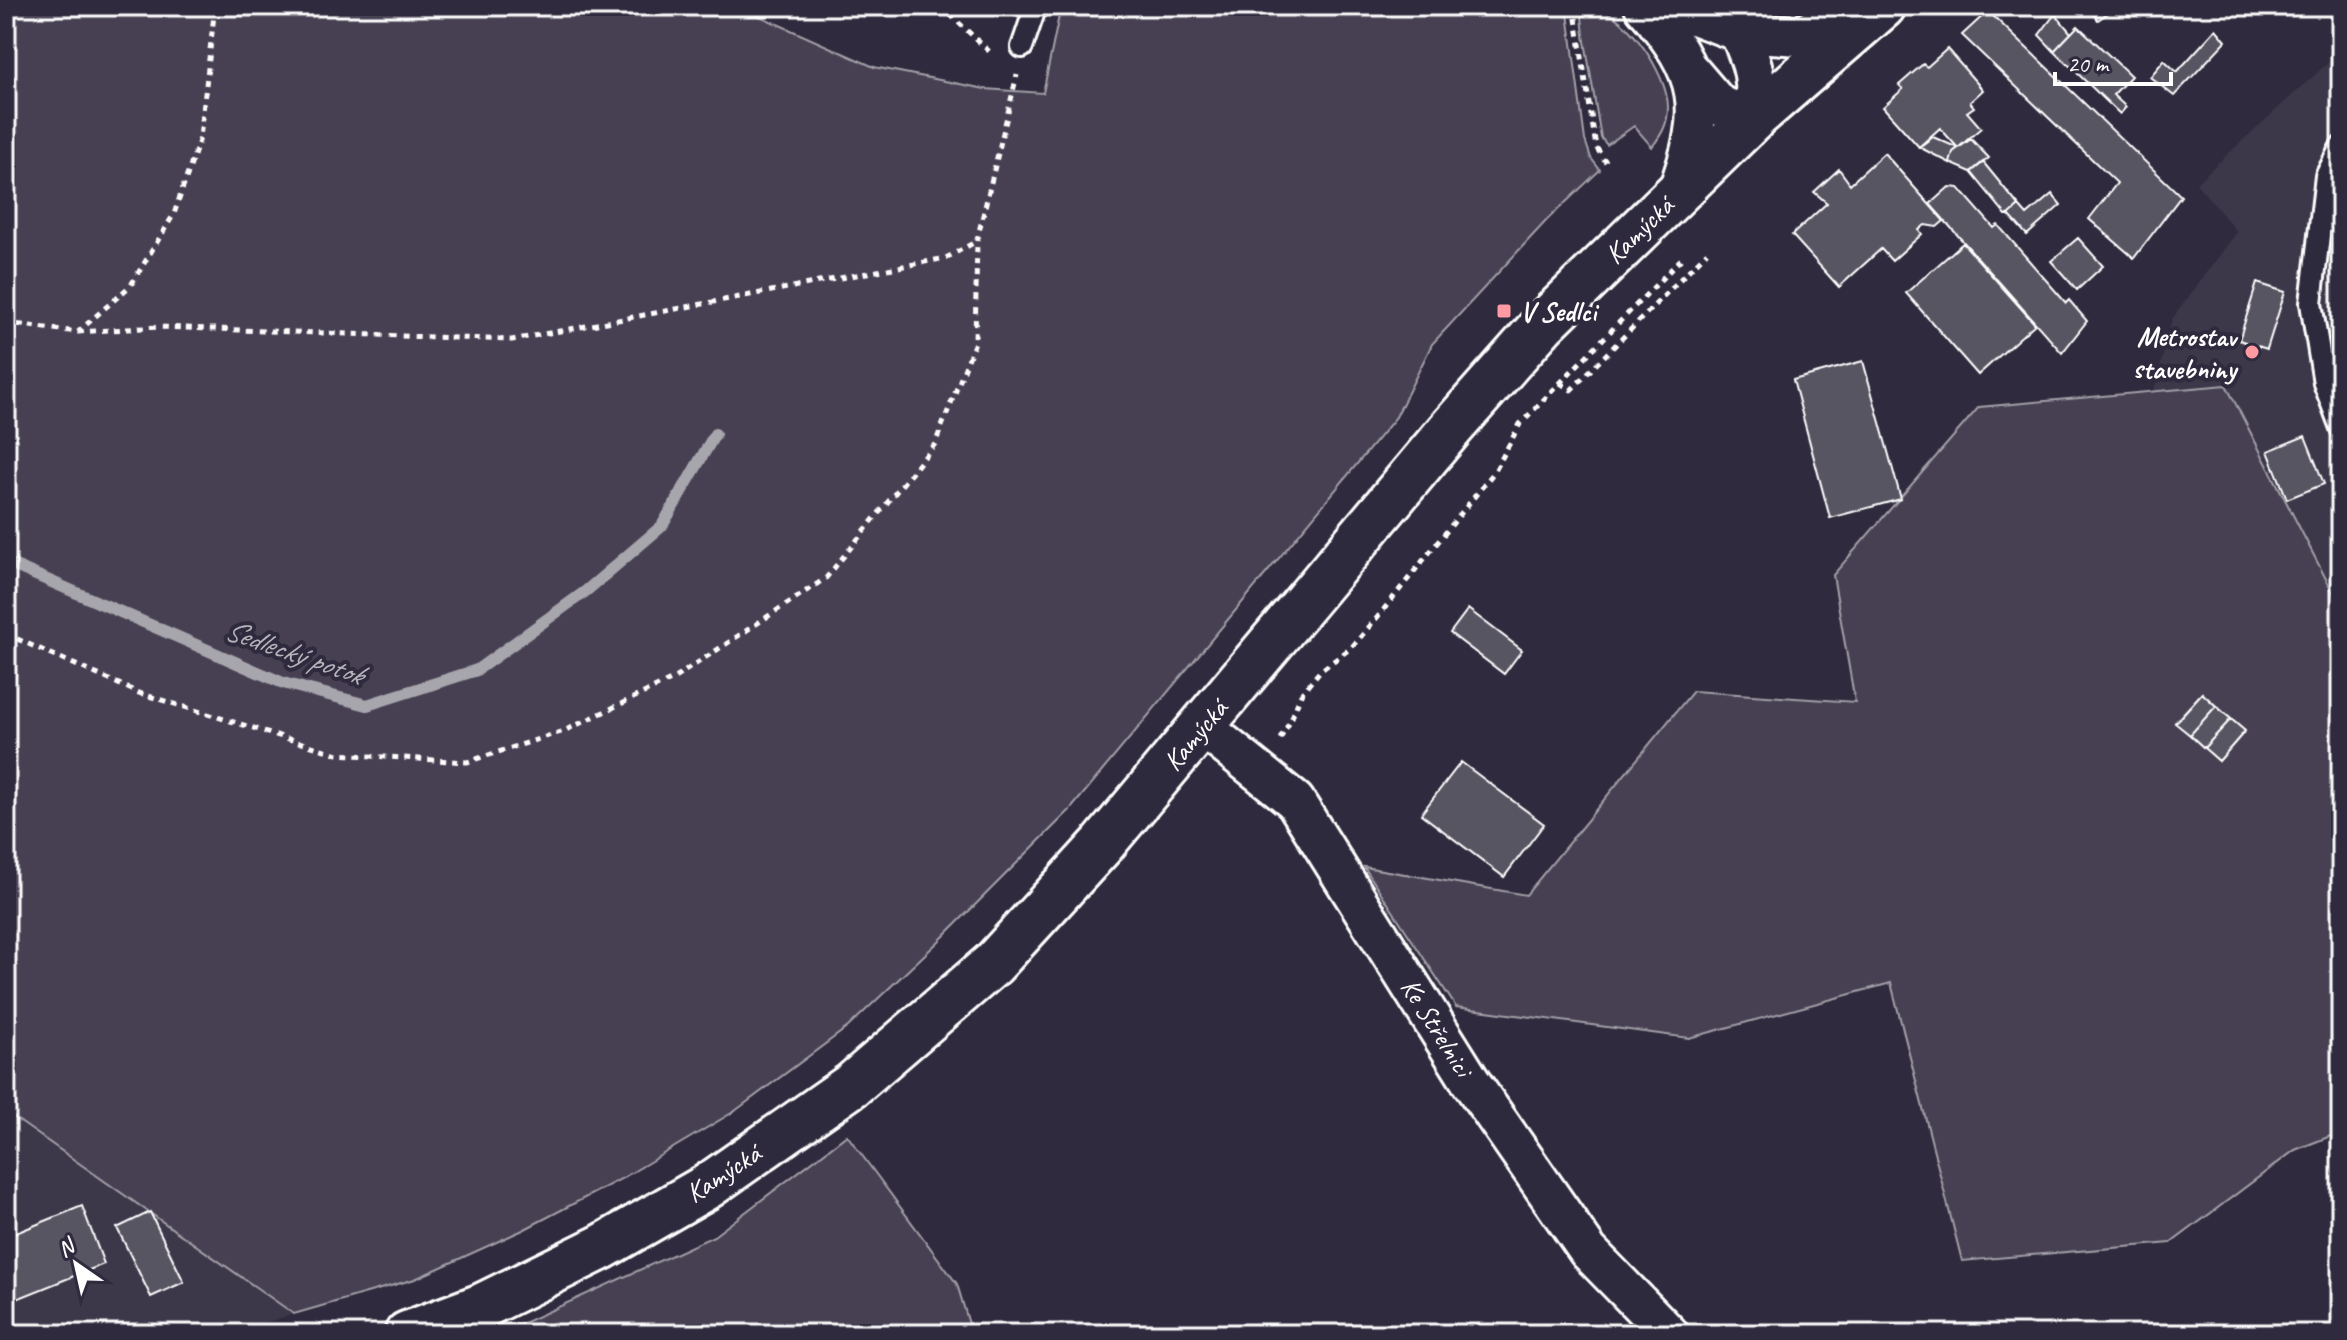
<svg xmlns="http://www.w3.org/2000/svg" width="2347" height="1340" viewBox="0 0 2347 1340" font-family="Caveat,sans-serif">
<style>
.built{fill:#3c3749}
.green{fill:#464152;stroke:#a2a0a8;stroke-width:2;fill-rule:evenodd}
.lines{fill:none;stroke-linecap:round;stroke-linejoin:round}
.stream{stroke:#a7a6ad;stroke-width:12}
.building{fill:#595564;stroke:#fff;stroke-width:2}
.lane-casing{stroke:#fff;stroke-width:26}
.street-casing{stroke:#fff;stroke-width:44}
.secondary-casing{stroke:#fff;stroke-width:50}
.path{stroke:#fff;stroke-width:5;stroke-dasharray:6 6;stroke-linecap:butt}
.lane{stroke:#2f2a3d;stroke-width:20}
.street{stroke:#2f2a3d;stroke-width:38}
.secondary{stroke:#2f2a3d;stroke-width:44}
.poi-dot{fill:#ff9aa2;stroke:#2f2a3d;stroke-width:3}
.labels{text-anchor:middle;dominant-baseline:central;stroke-width:8;stroke-linejoin:round;paint-order:stroke}
.street-label{font-size:28px;fill:#fff;stroke:#2f2a3d}
.poi-label{font-size:28px;font-weight:bold;fill:#fff;stroke:#2f2a3d;text-anchor:start}
.water-label{font-size:30px;font-style:italic;fill:#b6b4bb;stroke:#2f2a3d}
</style>
<rect width="100%" height="100%" fill="#2f2a3d"/>
<filter id="ink" filterUnits="userSpaceOnUse"><feTurbulence type="fractalNoise" baseFrequency=".0125" numOctaves="2"/><feDisplacementMap in="SourceGraphic" scale="16" xChannelSelector="R" yChannelSelector="G"/><feConvolveMatrix kernelMatrix="1 2 1 2 8 2 1 2 1" color-interpolation-filters="sRGB"/></filter>
<g filter="url(#ink)">
<path class="built" d="M 2341,51 L 2341,608 L 2227,385 L 2154,391 L 2172,319 L 2237,232 L 2196,183 Z
M 6,1112 L 21,1124 L 294,1314 L 226,1334 L 6,1334 Z"/>
<path class="green" d="M 6,6 L 737,6 L 874,67 L 985,89 L 1043,93 L 1061,6 L 1567,6 L 1585,140 L 1591,158 L 1600,170 L 1547,220 L 1432,344 L 1396,417 L 1070,810 L 939,941 L 848,1027 L 735,1111 L 621,1179 L 523,1230 L 415,1279 L 294,1314 L 6,1112 Z
M 1587,6 C 1623,6 1668,74 1668,107 C 1668,124 1662,134 1652,147 L 1634,126 L 1607,145 L 1601,138 L 1584,35 L 1582,17 Z
M 1723,6 L 1830,6 C 1789,20 1765,22 1723,6 Z
M 2226,385 L 2341,608 L 2341,1132 L 2295,1150 L 2171,1243 L 1962,1261 L 1891,983 L 1689,1038 L 1456,1007 L 1364,867 L 1526,895 L 1693,691 L 1855,702 L 1833,575 L 1979,407 ZM 2202,693 L 2245,731 L 2219,761 L 2175,722 Z
M 847,1135 L 957,1284 L 972,1334 L 499,1334 L 714,1236 Z"/>
<g class="lines">
<path class="stream" d="M 6,562 L 283,683 L 367,705 L 477,670 L 586,591 L 662,526 L 715,434"/>
</g>
<path class="building" d="M 2087,6 L 2118,6 L 2098,20 Z
M 1988,11 L 2181,196 L 2134,258 L 2089,219 L 2117,183 L 1962,35 Z
M 2055,14 L 2071,33 L 2054,51 L 2039,35 Z
M 2078,26 L 2131,76 L 2113,95 L 2126,107 L 2120,114 L 2054,51 Z
M 2216,29 L 2226,41 L 2174,96 L 2150,77 L 2164,60 L 2177,72 Z
M 1947,49 L 1983,90 L 1970,102 L 1974,107 L 1967,112 L 1981,128 L 1958,148 L 1940,128 L 1919,147 L 1883,107 L 1903,89 L 1899,85 L 1923,64 L 1927,67 Z
M 1933,137 L 1958,148 L 1953,152 L 1950,163 L 1919,147 Z
M 1971,139 L 1989,158 L 1971,172 L 1950,163 L 1953,152 Z
M 1884,153 L 1944,221 L 1937,227 L 1925,225 L 1919,230 L 1922,234 L 1892,261 L 1881,249 L 1839,287 L 1792,235 L 1827,203 L 1814,192 L 1839,169 L 1850,184 Z
M 1983,162 L 2019,206 L 2009,215 L 2006,215 L 1971,172 Z
M 1949,187 L 1959,188 L 1994,228 L 1998,225 L 2066,303 L 2069,300 L 2087,321 L 2062,353 L 1930,204 Z
M 2052,194 L 2061,205 L 2027,235 L 2009,215 L 2019,206 L 2027,215 Z
M 2078,238 L 2103,266 L 2077,290 L 2051,261 Z
M 1963,243 L 2035,324 L 1978,375 L 1906,293 Z
M 2257,283 L 2285,292 L 2267,349 L 2239,340 Z
M 1863,361 L 1901,499 L 1830,518 L 1793,380 Z
M 2305,436 L 2324,484 L 2287,499 L 2268,451 Z
M 1468,609 L 1522,650 L 1504,674 L 1450,633 Z
M 2202,693 L 2216,706 L 2190,735 L 2175,723 Z
M 2216,706 L 2231,719 L 2204,748 L 2190,735 Z
M 2231,719 L 2245,731 L 2219,761 L 2204,748 Z
M 1461,762 L 1544,824 L 1504,877 L 1421,814 Z
M 82,1206 L 104,1264 L 17,1299 L 6,1268 L 6,1237 Z
M 150,1212 L 184,1282 L 151,1297 L 117,1228 Z"/>
<g class="lines">
<defs>
<path id="lane" d="M 1022,47 L 1036,6
M 2341,147 L 2326,176 L 2311,303 L 2324,383 L 2341,428"/>
<path id="street" d="M 1644,6 C 1703,74 1708,108 1677,193
M 1670,6 L 1739,32 L 1800,36 L 1858,6
M 1690,71 L 1720,106 L 1755,117 C 1757,79 1755,67 1739,32
M 1203,727 L 1295,801 L 1471,1082 L 1588,1251 L 1669,1334"/>
<path id="secondary" d="M 407,1334 L 482,1306 L 602,1247 L 708,1186 L 852,1085 L 993,964 L 1102,845 L 1452,427 L 1544,323 L 1755,117 L 1883,6"/>
</defs>
<use href="#lane" class="lane-casing"/>
<use href="#street" class="street-casing"/>
<use href="#secondary" class="secondary-casing"/>
<path class="path" d="M 941,6 L 992,54
M 1574,6 L 1596,147 L 1606,162
M 6,323 L 78,332 L 131,285 L 174,214 L 200,138 L 215,6
M 78,332 L 158,327 L 512,340 L 946,258 L 977,241
M 1560,383 L 1571,390 L 1707,252
M 6,634 L 139,693 L 338,754 L 467,762 L 564,731 L 673,679 L 826,578 L 935,444 L 975,342 L 977,240 L 1017,75
M 1280,739 L 1291,720 L 1301,694 L 1320,671 L 1351,648 L 1376,619 L 1495,471 L 1520,424 L 1681,259"/>
<use href="#lane" class="lane"/>
<use href="#street" class="street"/>
<use href="#secondary" class="secondary"/>
</g>
</g>
<g class="poi-dot">
<rect x="1496" y="303" width="16" height="16" rx="4"/>
<circle cx="2252" cy="352" r="8"/>
</g>
<g class="labels">
<g class="street-label">
<text transform="translate(1639 230) rotate(-44)">Kamýcká</text>
<text transform="translate(1195 735) rotate(-50)">Kamýcká</text>
<text transform="translate(1437 1027) rotate(58)">Ke Střelnici</text>
<text transform="translate(723 1173) rotate(-33)">Kamýcká</text>
</g>
<g class="poi-label">
<text x="1520" y="311">V Sedlci</text>
<text x="2236" y="336" text-anchor="end">Metrostav<tspan x="2236" dy="32">stavebniny</tspan></text>
</g>
<g class="water-label">
<text transform="translate(294 652) rotate(19)">Sedlecký potok</text>
</g>
</g>
<rect width="2347" height="1340" fill="none" stroke="#2f2a3d" stroke-width="32"/>
<rect x="16" y="16" width="2315" height="1308" fill="none" stroke="#fff" stroke-width="3" filter="url(#ink)"/>
<g transform="translate(76 1264) rotate(326)" stroke="#2f2a3d" stroke-width="6" paint-order="stroke">
<path d="M0-6L14 30L0 20L-14 30Z" fill="#ffffff"/>
<text y="-12" font-size="22" font-weight="bold" text-anchor="middle" fill="#ffffff">N</text>
</g>
<path d="M2055 72v12h116v-12" fill="none" stroke="#ffffff" stroke-width="4"/>
<text x="2067" y="72" font-size="24" fill="#ffffff" stroke="#2f2a3d" stroke-width="6" paint-order="stroke">20 m</text>
</svg>
